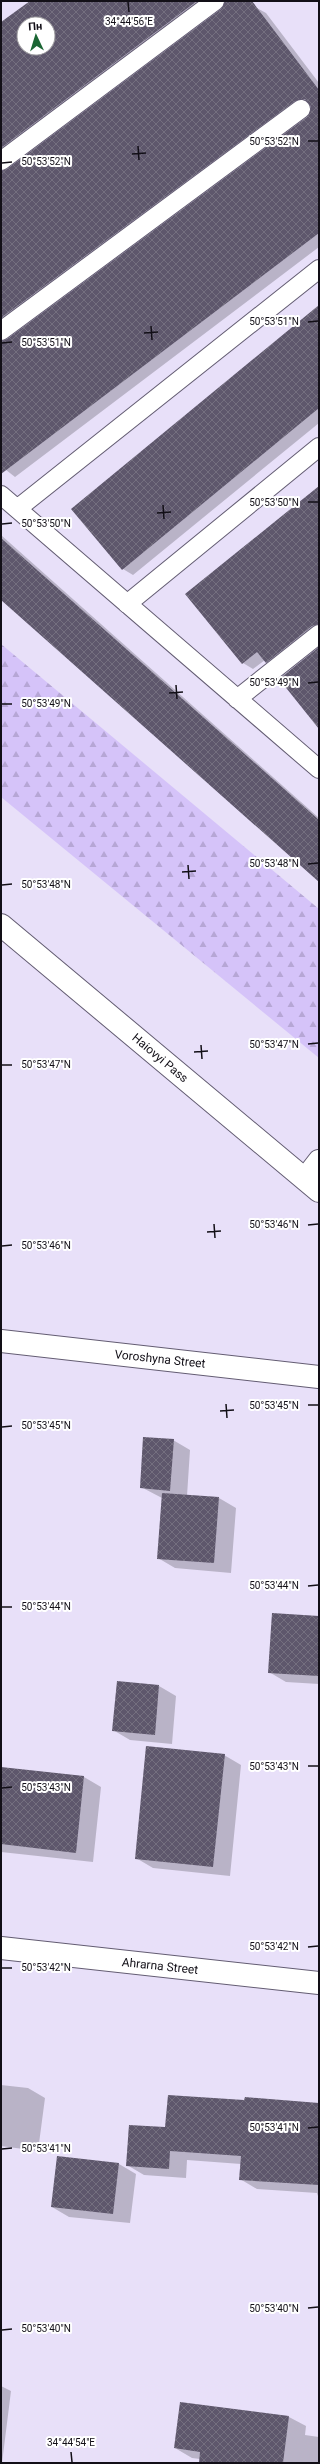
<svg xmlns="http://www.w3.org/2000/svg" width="320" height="2464" viewBox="0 0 320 2464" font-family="Roboto,sans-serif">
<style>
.forest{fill:url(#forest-firs)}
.shadow{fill:#0003;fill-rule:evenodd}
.building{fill:url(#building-cross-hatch);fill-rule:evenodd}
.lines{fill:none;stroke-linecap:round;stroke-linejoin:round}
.lane-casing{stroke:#635c72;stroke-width:20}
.street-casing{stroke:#635c72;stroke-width:24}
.lane{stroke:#fff;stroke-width:18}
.street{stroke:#fff;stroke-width:22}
.ticks{fill:none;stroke:#120f17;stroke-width:1.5}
.labels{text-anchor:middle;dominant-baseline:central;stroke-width:4;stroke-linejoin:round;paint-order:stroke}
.street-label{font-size:12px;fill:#120f17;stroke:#fff}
.ticks-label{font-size:10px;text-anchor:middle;fill:#120f17;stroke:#fff;stroke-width:4;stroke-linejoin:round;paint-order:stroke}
</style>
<defs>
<pattern id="forest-firs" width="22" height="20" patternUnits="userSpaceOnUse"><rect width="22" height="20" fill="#d5c3f9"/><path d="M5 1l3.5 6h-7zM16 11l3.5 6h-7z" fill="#b6a6d5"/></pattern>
<pattern id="building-cross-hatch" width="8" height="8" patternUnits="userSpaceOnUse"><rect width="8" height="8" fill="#5e576c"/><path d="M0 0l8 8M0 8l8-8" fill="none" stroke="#746f7f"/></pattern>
</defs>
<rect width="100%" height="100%" fill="#e8e0f9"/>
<path class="forest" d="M 1,644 L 319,909 L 319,1058 L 1,797 Z"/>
<path class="shadow" d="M 32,1 L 216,1 L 1,168 L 1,24 ZM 24,24 L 48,24 L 48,48 L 24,48 Z
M 255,7 L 266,13 L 319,83 L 319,247 L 15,477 L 1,466 L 1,339 L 2,342 L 8,340 L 308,118 L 312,107 L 311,104 L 5,328 L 1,338 L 1,169 L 2,172 Z
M 319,306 L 319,423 L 133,575 L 123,569 L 73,509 Z
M 319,487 L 319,635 L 277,668 L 265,660 L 253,669 L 243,663 Z
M 1,535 L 319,818 L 319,880 L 1,599 Z
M 173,1440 L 190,1450 L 187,1496 L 219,1498 L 236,1508 L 231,1573 L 175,1568 L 158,1558 L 162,1498 L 141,1487 Z
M 319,1617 L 319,1684 L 286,1682 L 269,1672 Z
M 118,1682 L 159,1686 L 176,1696 L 172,1744 L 130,1740 L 113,1730 Z
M 224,1755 L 241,1765 L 230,1876 L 153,1868 L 136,1858 Z
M 1,1768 L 84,1777 L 101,1787 L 93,1862 L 1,1852 Z
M 1,2085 L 28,2088 L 45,2098 L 38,2151 L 1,2146 Z
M 129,2126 L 319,2137 L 319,2199 L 317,2193 L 257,2189 L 240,2179 L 241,2164 L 187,2160 L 186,2178 L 144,2175 L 127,2165 Z
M 119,2164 L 136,2174 L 130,2223 L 69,2217 L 52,2207 Z
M 1,2386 L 11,2391 L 2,2463 L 1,2463 Z
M 289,2417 L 306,2426 L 305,2435 L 319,2437 L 319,2463 L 200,2463 L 200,2459 L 192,2458 L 175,2448 Z"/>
<path class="building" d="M 30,1 L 197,1 L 1,148 L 1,22 ZM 24,24 L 48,24 L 48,48 L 24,48 Z
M 225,1 L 252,1 L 319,90 L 319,233 L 1,474 L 1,341 L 7,339 L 307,117 L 311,107 L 305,99 L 295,101 L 1,318 L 1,171 L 7,169 L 221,9 Z
M 319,305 L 319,408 L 122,570 L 71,509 Z
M 319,486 L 319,624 L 312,626 L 266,663 L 257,652 L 242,664 L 185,594 Z
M 1,538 L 319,820 L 319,882 L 1,600 Z
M 319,647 L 319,729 L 279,679 Z
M 143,1437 L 174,1439 L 170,1491 L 140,1488 Z
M 162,1493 L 219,1497 L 214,1563 L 157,1559 Z
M 272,1613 L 319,1616 L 319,1676 L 268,1673 Z
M 117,1681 L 159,1685 L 155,1735 L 112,1731 Z
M 146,1746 L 225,1754 L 213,1867 L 135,1859 Z
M 1,1767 L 84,1776 L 76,1853 L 1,1844 Z
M 168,2095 L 244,2100 L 245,2097 L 319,2103 L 319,2185 L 239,2180 L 241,2156 L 170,2151 L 169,2169 L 126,2166 L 129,2125 L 165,2127 Z
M 57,2156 L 119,2163 L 113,2214 L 51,2207 Z
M 180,2402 L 289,2416 L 283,2463 L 199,2463 L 200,2452 L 174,2448 Z"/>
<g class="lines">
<defs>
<path id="lane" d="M 1,161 L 215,1
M 1,331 L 301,109
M 1,495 L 319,769
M 17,509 L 319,269
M 127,604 L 319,447
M 237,699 L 319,634"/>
<path id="street" d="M 1,925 L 319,1191
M 305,1179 L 319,1161
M 1,1341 L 319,1377
M 1,1948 L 319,1983"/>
</defs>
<use href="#lane" class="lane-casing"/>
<use href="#street" class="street-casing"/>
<use href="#lane" class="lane"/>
<use href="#street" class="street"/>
</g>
<path class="ticks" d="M 128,2 L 129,12M 308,141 L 318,141M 138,146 L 139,160M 132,154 L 146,153M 2,163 L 12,162M 308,322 L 318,321M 151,326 L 152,340M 144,333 L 158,332M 2,343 L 12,342M 308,502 L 318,502M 163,505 L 164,519M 157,513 L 171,512M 2,524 L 12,523M 308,683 L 318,682M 176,685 L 177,699M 169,693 L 183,692M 2,704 L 12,704M 308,864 L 318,863M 188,865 L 189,879M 182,872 L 196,871M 2,885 L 12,884M 308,1044 L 318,1043M 201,1045 L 202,1059M 194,1052 L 208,1051M 2,1065 L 12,1065M 214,1224 L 215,1238M 308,1225 L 318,1224M 207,1232 L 221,1231M 2,1246 L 12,1245M 226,1404 L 227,1418M 308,1405 L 318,1405M 220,1411 L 234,1410M 2,1427 L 12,1426M 308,1586 L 318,1585M 2,1607 L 12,1607M 308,1766 L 318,1766M 2,1788 L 12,1787M 308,1947 L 318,1946M 2,1968 L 12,1968M 308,2128 L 318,2127M 2,2149 L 12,2148M 308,2308 L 318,2307M 2,2330 L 12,2329M 71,2452 L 72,2462"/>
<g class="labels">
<g class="street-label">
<text transform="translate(160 1058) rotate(40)">Haiovyi Pass</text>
<text transform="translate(160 1359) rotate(6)">Voroshyna Street</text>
<text transform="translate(160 1966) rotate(6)">Ahrarna Street</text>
</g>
</g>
<g class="ticks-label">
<text x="129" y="25">34°44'56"E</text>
<text x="274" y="145">50°53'52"N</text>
<text x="46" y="165">50°53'52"N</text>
<text x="274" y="325">50°53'51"N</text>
<text x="46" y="346">50°53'51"N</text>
<text x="274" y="506">50°53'50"N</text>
<text x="46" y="527">50°53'50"N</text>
<text x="274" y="686">50°53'49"N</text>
<text x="46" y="707">50°53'49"N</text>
<text x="274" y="867">50°53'48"N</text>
<text x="46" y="888">50°53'48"N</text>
<text x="274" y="1048">50°53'47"N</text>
<text x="46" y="1068">50°53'47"N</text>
<text x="274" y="1228">50°53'46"N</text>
<text x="46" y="1249">50°53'46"N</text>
<text x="274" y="1409">50°53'45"N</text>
<text x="46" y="1429">50°53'45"N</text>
<text x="274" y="1589">50°53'44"N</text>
<text x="46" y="1610">50°53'44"N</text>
<text x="274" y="1770">50°53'43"N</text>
<text x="46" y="1791">50°53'43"N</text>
<text x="274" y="1950">50°53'42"N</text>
<text x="46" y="1971">50°53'42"N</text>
<text x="274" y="2131">50°53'41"N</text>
<text x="46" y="2152">50°53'41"N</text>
<text x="274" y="2312">50°53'40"N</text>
<text x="46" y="2332">50°53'40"N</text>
<text x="71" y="2446">34°44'54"E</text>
</g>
<rect width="320" height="2464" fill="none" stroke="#120f17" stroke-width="4"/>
<g transform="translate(36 36) rotate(356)"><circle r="19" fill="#ffffff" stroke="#a09fa2"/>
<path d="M0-3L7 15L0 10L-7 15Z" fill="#1b6634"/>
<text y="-6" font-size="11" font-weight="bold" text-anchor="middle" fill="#120f17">Пн</text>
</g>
</svg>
